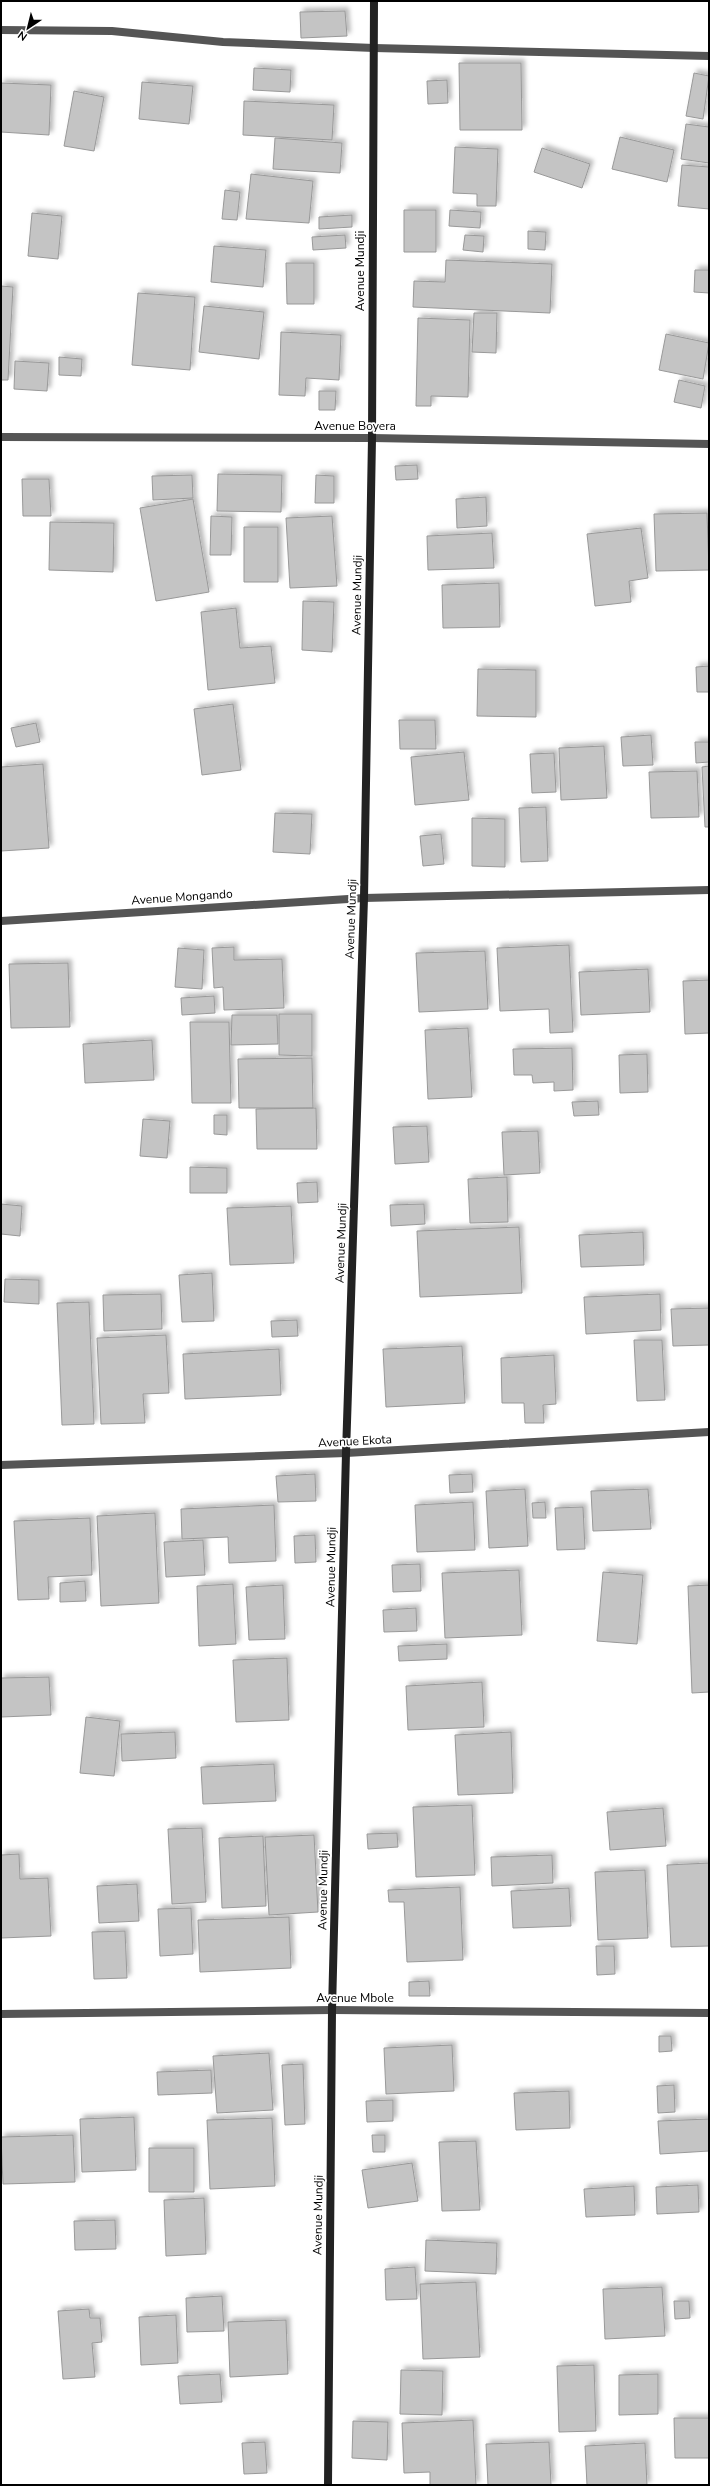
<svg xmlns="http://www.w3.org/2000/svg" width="710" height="2486" viewBox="0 0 710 2486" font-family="'Nunito Sans',sans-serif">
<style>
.building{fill:#c4c4c4;stroke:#999;filter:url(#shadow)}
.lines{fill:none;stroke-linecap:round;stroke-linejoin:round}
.street{stroke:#555;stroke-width:8}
.secondary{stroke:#222;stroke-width:8}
.labels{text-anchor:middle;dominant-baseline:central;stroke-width:3.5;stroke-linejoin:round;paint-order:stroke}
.street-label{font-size:12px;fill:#000;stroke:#fff}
</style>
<defs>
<filter id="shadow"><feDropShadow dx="3.5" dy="-3.5" stdDeviation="2" flood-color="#0004"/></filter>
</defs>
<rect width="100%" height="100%" fill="#fff"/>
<path class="building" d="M 345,11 L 347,36 L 301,38 L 300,12 Z
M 459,63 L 521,63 L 522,130 L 460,130 Z
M 254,68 L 291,70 L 290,92 L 253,90 Z
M 694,73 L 709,76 L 703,119 L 686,116 Z
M 447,80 L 448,103 L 428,104 L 427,81 Z
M 142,82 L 193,86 L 189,124 L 139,119 Z
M 1,83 L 51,85 L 49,135 L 1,132 Z
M 74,91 L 104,97 L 94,151 L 64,146 Z
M 244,101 L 334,105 L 332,140 L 243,135 Z
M 686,124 L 709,127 L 709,163 L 681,159 Z
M 620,137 L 674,150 L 667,182 L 612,169 Z
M 275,138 L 342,143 L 340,173 L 273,169 Z
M 455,147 L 498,149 L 496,206 L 477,206 L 477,194 L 453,193 Z
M 542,148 L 590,164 L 582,188 L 534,172 Z
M 682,165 L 709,167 L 709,209 L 678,206 Z
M 251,174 L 313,181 L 309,223 L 246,219 Z
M 225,190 L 240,192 L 237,220 L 222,219 Z
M 404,210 L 436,210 L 436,252 L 404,252 Z
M 450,210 L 481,212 L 480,228 L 449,226 Z
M 32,213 L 62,216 L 58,259 L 28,256 Z
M 352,215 L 352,227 L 319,229 L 319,217 Z
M 528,231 L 546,232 L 545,250 L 528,249 Z
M 345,235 L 346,248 L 313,250 L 312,237 Z
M 465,235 L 484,236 L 483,252 L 463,250 Z
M 214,246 L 266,250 L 263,287 L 211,282 Z
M 446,260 L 552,264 L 550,313 L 413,307 L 414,281 L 445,282 Z
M 286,263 L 314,263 L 314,304 L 287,304 Z
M 695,270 L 709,270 L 709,293 L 694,292 Z
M 1,286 L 13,287 L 8,380 L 1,380 Z
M 138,293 L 195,297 L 190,370 L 132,365 Z
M 204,306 L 264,312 L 259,359 L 199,352 Z
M 474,313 L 497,313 L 496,353 L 472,352 Z
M 418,318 L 470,320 L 468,397 L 431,396 L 431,406 L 416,406 Z
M 281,332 L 341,335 L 339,380 L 306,378 L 305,396 L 279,395 Z
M 666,334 L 709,343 L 703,379 L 659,370 Z
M 59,357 L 82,359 L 81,376 L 59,375 Z
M 15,361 L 49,363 L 47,391 L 14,389 Z
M 679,380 L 705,386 L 701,408 L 674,402 Z
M 319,391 L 336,391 L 335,410 L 319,410 Z
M 417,465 L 418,479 L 396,480 L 395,466 Z
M 218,474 L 282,475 L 281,512 L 217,511 Z
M 192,475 L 193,498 L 153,500 L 152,476 Z
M 316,475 L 334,476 L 334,503 L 315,503 Z
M 22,479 L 49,479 L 51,516 L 23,516 Z
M 486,497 L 487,526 L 457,528 L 456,499 Z
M 193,499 L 209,592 L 156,601 L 140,508 Z
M 707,513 L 709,570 L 656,571 L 654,514 Z
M 211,516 L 232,517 L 231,555 L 210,555 Z
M 332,516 L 337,586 L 290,588 L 286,518 Z
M 50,522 L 114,523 L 113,572 L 49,570 Z
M 244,527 L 278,527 L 278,582 L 244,582 Z
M 641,528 L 648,578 L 629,581 L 631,602 L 595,606 L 587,534 Z
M 492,533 L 494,568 L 428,570 L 427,536 Z
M 499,583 L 500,627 L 443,628 L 442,585 Z
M 303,601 L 334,602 L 332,652 L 302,650 Z
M 236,608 L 240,648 L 271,646 L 275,683 L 208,690 L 201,612 Z
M 709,666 L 709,692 L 697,692 L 696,667 Z
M 478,669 L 536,670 L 536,717 L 477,716 Z
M 233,704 L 241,770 L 202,775 L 194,709 Z
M 399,720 L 435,720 L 436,749 L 400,749 Z
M 36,723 L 40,742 L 16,747 L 11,728 Z
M 651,735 L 653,765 L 623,766 L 621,737 Z
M 695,742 L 709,742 L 709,762 L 696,763 Z
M 604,746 L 607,798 L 561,800 L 559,748 Z
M 464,752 L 469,800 L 415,805 L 411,757 Z
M 554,753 L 556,792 L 532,793 L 530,754 Z
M 43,764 L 49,848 L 1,851 L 1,767 Z
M 709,766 L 709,827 L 705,827 L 702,767 Z
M 697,771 L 699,817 L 651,818 L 649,772 Z
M 546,807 L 548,861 L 521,862 L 519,808 Z
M 275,813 L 312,814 L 310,854 L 273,852 Z
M 472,818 L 505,819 L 505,867 L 472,866 Z
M 441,834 L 444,864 L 423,866 L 420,836 Z
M 569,945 L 573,1032 L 550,1033 L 549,1009 L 500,1011 L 497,948 Z
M 234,947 L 234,960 L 282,959 L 284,1008 L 224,1010 L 223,987 L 214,988 L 212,948 Z
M 178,948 L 204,950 L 202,989 L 175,987 Z
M 485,951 L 488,1009 L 419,1012 L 416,953 Z
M 68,963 L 70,1027 L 11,1028 L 9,964 Z
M 648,969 L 650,1012 L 581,1015 L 579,972 Z
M 709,980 L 709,1033 L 685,1034 L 683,981 Z
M 214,996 L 215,1013 L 182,1015 L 181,998 Z
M 279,1014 L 312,1014 L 312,1056 L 279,1055 Z
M 232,1015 L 277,1015 L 278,1044 L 231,1045 Z
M 190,1022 L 229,1022 L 231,1103 L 192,1103 Z
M 468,1028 L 472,1097 L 428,1099 L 425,1030 Z
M 152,1040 L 154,1080 L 85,1083 L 83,1044 Z
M 572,1048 L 573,1090 L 554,1091 L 554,1082 L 533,1083 L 532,1075 L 514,1075 L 513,1049 Z
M 647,1054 L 648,1092 L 620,1093 L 619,1055 Z
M 312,1058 L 313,1108 L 239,1108 L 238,1059 Z
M 598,1101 L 599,1115 L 574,1116 L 572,1102 Z
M 316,1108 L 317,1149 L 257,1149 L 256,1109 Z
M 214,1115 L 227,1115 L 227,1135 L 214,1134 Z
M 143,1119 L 170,1121 L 167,1158 L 140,1156 Z
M 427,1126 L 429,1162 L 395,1164 L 393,1127 Z
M 538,1131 L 540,1173 L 504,1175 L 502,1132 Z
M 190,1167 L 227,1168 L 227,1193 L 190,1193 Z
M 507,1177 L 508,1222 L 470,1223 L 468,1179 Z
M 317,1182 L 318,1202 L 298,1203 L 297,1183 Z
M 1,1204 L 22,1206 L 20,1236 L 1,1234 Z
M 424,1204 L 425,1224 L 391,1226 L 390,1205 Z
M 291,1206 L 294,1263 L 230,1265 L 227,1208 Z
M 519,1227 L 522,1293 L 420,1297 L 417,1231 Z
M 643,1232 L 644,1265 L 581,1267 L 579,1235 Z
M 212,1273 L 214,1321 L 182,1322 L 179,1275 Z
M 5,1279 L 39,1280 L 39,1304 L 4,1302 Z
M 161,1294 L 162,1329 L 104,1331 L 103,1295 Z
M 660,1294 L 661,1330 L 586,1334 L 584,1297 Z
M 89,1302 L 94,1424 L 62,1425 L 57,1303 Z
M 709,1308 L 709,1345 L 673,1346 L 671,1309 Z
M 297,1320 L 298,1336 L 272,1337 L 271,1321 Z
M 166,1335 L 169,1393 L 143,1394 L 145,1423 L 101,1424 L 97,1338 Z
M 634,1340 L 662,1340 L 665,1400 L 637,1401 Z
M 462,1346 L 465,1403 L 386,1407 L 383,1349 Z
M 279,1349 L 281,1395 L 185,1399 L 183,1354 Z
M 554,1355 L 556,1404 L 543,1405 L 544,1423 L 525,1423 L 524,1403 L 502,1403 L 501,1358 Z
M 315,1474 L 316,1501 L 278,1502 L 276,1476 Z
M 472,1474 L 473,1492 L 450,1493 L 449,1475 Z
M 525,1489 L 528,1546 L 489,1548 L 486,1491 Z
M 648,1489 L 651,1529 L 593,1531 L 591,1491 Z
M 473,1502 L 475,1550 L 417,1552 L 415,1505 Z
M 545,1502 L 546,1518 L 533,1518 L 532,1503 Z
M 274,1505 L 276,1561 L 229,1563 L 228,1537 L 182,1539 L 181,1509 Z
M 583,1507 L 585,1549 L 557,1550 L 555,1508 Z
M 155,1513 L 159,1603 L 101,1606 L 97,1516 Z
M 90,1518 L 92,1575 L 48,1577 L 49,1599 L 18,1600 L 14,1521 Z
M 315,1535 L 316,1562 L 295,1563 L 294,1536 Z
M 203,1540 L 205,1575 L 166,1577 L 164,1542 Z
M 420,1564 L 421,1591 L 393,1592 L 392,1565 Z
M 519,1570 L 522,1635 L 445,1638 L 442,1573 Z
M 603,1572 L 643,1575 L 637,1644 L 597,1641 Z
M 85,1581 L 86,1601 L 60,1602 L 60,1583 Z
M 233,1584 L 236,1644 L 199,1646 L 197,1586 Z
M 283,1585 L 285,1639 L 249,1640 L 246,1587 Z
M 709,1585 L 709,1692 L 692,1693 L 688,1586 Z
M 416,1608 L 417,1631 L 384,1632 L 383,1610 Z
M 447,1644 L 447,1659 L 399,1661 L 398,1646 Z
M 287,1658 L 289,1720 L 236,1722 L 233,1660 Z
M 49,1677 L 51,1715 L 1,1717 L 1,1678 Z
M 482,1682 L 484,1727 L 408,1730 L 406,1686 Z
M 86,1717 L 120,1721 L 114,1776 L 80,1773 Z
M 175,1732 L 176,1758 L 122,1761 L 121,1734 Z
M 511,1732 L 513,1793 L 458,1795 L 455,1735 Z
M 274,1764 L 276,1801 L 203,1804 L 201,1767 Z
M 472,1805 L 475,1875 L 416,1877 L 413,1807 Z
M 663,1808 L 666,1846 L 610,1850 L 607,1812 Z
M 202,1828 L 206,1902 L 172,1904 L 168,1829 Z
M 397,1833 L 398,1847 L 368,1849 L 367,1834 Z
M 314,1835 L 318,1912 L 269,1915 L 265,1837 Z
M 263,1836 L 266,1906 L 222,1908 L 219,1838 Z
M 19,1854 L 20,1879 L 48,1878 L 51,1936 L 1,1938 L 1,1855 Z
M 552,1855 L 553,1883 L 492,1886 L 491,1857 Z
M 709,1863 L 709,1946 L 671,1947 L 667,1865 Z
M 645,1870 L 648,1938 L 598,1940 L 595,1872 Z
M 137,1884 L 139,1921 L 99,1923 L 97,1886 Z
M 460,1887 L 463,1960 L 407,1962 L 404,1902 L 389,1902 L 388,1890 Z
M 569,1888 L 571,1926 L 513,1928 L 511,1891 Z
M 191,1908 L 193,1954 L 160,1956 L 158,1909 Z
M 289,1917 L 291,1968 L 200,1972 L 198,1920 Z
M 125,1931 L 127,1978 L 94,1979 L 92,1932 Z
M 596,1946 L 614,1946 L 615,1974 L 597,1975 Z
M 429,1981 L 430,1996 L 409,1996 L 409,1982 Z
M 659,2036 L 671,2036 L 672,2051 L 659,2052 Z
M 452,2045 L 454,2091 L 386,2094 L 384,2048 Z
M 269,2053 L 273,2110 L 217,2113 L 213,2056 Z
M 303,2064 L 305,2124 L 285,2125 L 282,2065 Z
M 211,2070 L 212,2093 L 158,2095 L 157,2072 Z
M 674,2085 L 675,2112 L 658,2113 L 657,2086 Z
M 569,2091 L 570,2128 L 516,2130 L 514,2093 Z
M 393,2100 L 393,2121 L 367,2122 L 366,2101 Z
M 134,2117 L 136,2170 L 82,2172 L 80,2119 Z
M 272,2118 L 275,2186 L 210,2189 L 207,2120 Z
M 709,2119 L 709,2151 L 660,2154 L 658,2121 Z
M 73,2135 L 75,2182 L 3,2184 L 1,2137 Z
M 372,2135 L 385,2135 L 385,2152 L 373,2152 Z
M 476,2141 L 480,2210 L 442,2211 L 439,2142 Z
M 149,2148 L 194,2148 L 194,2192 L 149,2192 Z
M 412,2163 L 418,2201 L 368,2208 L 362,2170 Z
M 698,2185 L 699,2212 L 657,2214 L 656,2187 Z
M 634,2186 L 635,2215 L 586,2217 L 584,2189 Z
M 204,2198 L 206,2254 L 166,2256 L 164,2200 Z
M 115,2220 L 116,2249 L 75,2250 L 74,2221 Z
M 426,2240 L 497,2243 L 496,2274 L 425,2271 Z
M 415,2267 L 417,2299 L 386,2300 L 385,2269 Z
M 476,2282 L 480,2357 L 423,2359 L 420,2284 Z
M 662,2287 L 665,2336 L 605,2339 L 603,2289 Z
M 222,2296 L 224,2331 L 187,2332 L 186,2298 Z
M 674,2301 L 689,2301 L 690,2318 L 675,2319 Z
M 89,2309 L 90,2318 L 100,2318 L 102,2342 L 92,2343 L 95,2377 L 63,2379 L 58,2311 Z
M 176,2315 L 178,2363 L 141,2365 L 139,2317 Z
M 286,2320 L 288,2374 L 230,2377 L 228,2322 Z
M 594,2365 L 596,2431 L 559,2432 L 557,2366 Z
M 401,2370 L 443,2371 L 442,2415 L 400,2414 Z
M 220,2374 L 222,2402 L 180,2404 L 178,2376 Z
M 658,2374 L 658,2414 L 619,2415 L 619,2375 Z
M 674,2418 L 709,2418 L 709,2458 L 675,2458 Z
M 473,2420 L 476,2485 L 430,2485 L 430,2472 L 404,2473 L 402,2423 Z
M 353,2421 L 388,2422 L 387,2460 L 352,2458 Z
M 265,2442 L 267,2473 L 244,2474 L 242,2443 Z
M 549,2442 L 551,2485 L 488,2485 L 486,2444 Z
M 645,2443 L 647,2485 L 587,2485 L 585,2446 Z"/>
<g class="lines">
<path class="street" d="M 1,30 L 112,31 L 223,42 L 374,48 L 709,56
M 1,437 L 372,438 L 709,444
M 1,921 L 364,898 L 709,890
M 1,1465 L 346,1453 L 709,1432
M 1,2014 L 332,2010 L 709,2013"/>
<path class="secondary" d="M 328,2485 L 332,2010 L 346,1453 L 364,898 L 372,438 L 374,1"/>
</g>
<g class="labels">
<g class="street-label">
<text transform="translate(360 271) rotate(-90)">Avenue Mundji</text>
<text x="355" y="426">Avenue Boyera</text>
<text transform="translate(357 595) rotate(-89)">Avenue Mundji</text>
<text transform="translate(182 897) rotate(-4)">Avenue Mongando</text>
<text transform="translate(351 919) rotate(-88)">Avenue Mundji</text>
<text transform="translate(341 1243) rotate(-88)">Avenue Mundji</text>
<text transform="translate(355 1441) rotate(-3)">Avenue Ekota</text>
<text transform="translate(331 1567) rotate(-89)">Avenue Mundji</text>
<text transform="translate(323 1890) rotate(-89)">Avenue Mundji</text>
<text x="355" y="1998">Avenue Mbole</text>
<text transform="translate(318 2215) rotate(-89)">Avenue Mundji</text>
</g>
</g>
<rect width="710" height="2486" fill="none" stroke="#000000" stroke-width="4"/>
<g transform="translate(28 28) rotate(215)" stroke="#ffffff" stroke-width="3" paint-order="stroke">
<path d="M0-3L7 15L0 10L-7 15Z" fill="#000000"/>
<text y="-6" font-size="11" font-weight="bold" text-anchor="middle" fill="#000000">N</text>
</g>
</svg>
